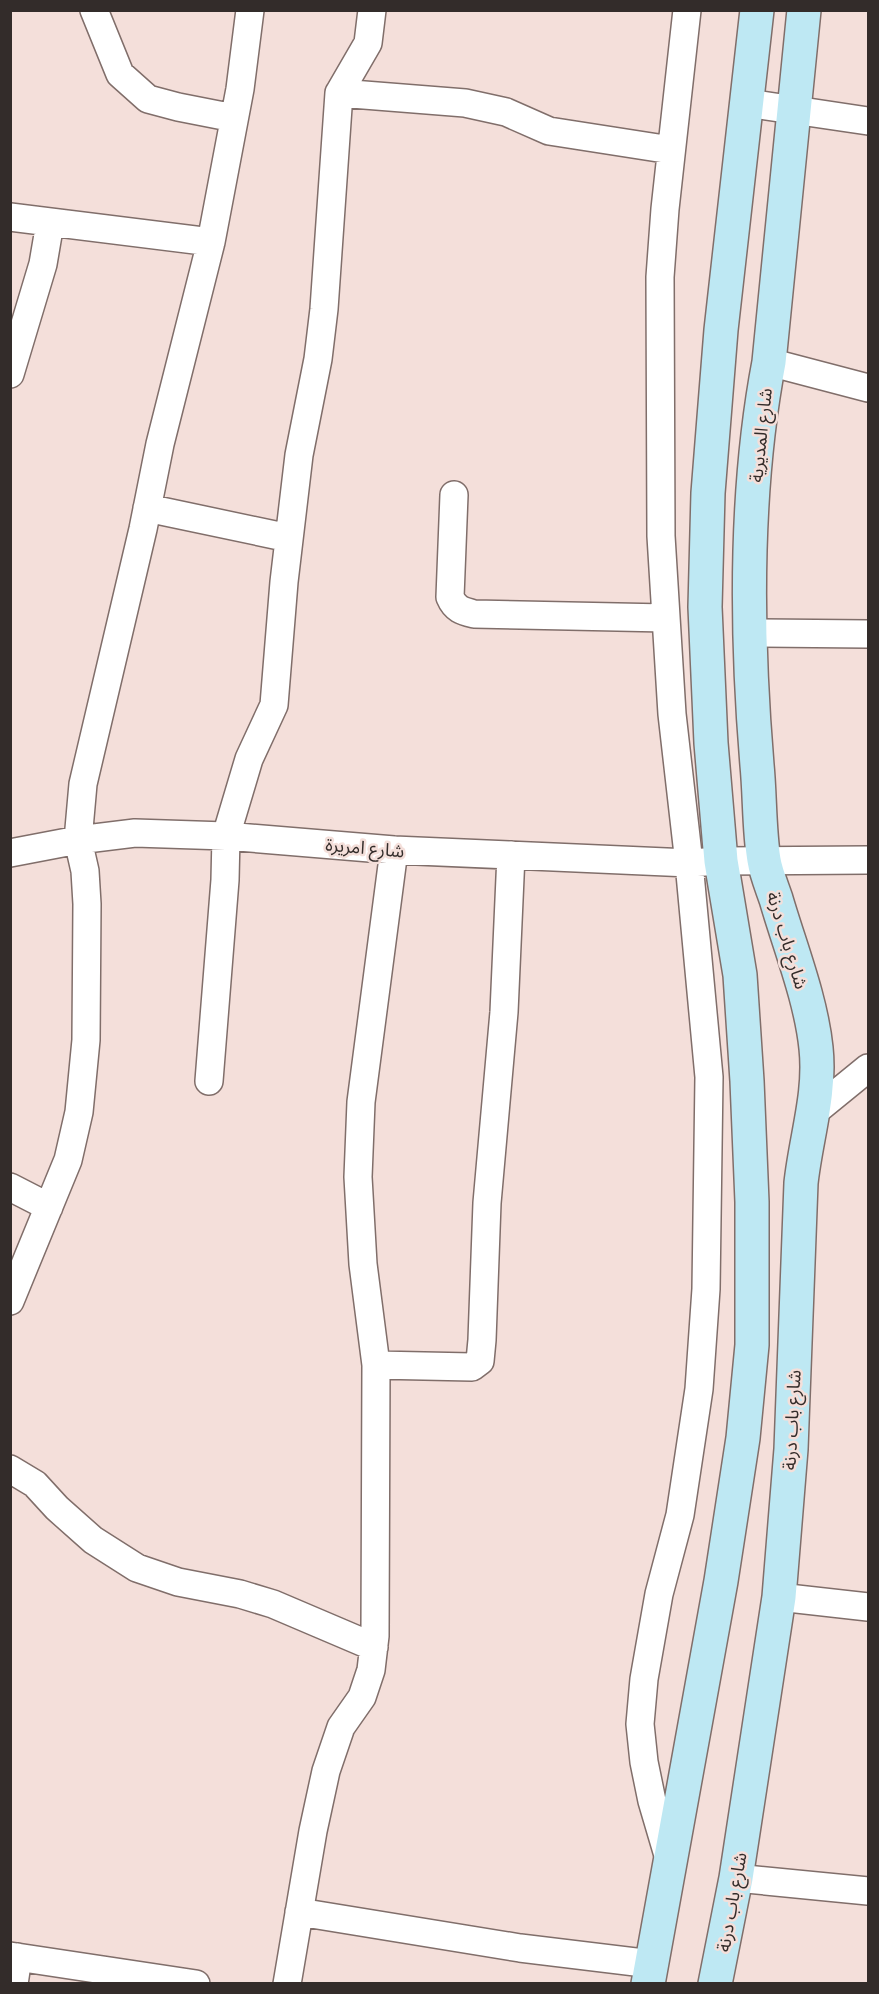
<svg xmlns="http://www.w3.org/2000/svg" width="879" height="1994" viewBox="0 0 879 1994" font-family="'Open Sans','Noto Sans Arabic',sans-serif">
<style>
.lines{fill:none;stroke-linecap:round;stroke-linejoin:round}
.minor-casing{stroke:#806e6a;stroke-width:30}
.secondary-casing{stroke:#806e6a;stroke-width:36}
.minor{stroke:#fff;stroke-width:27}
.secondary{stroke:#bee8f3;stroke-width:33}
.labels{text-anchor:middle;dominant-baseline:central;stroke-width:5;stroke-linejoin:round;paint-order:stroke}
.street-label{font-size:18px;fill:#332c2a;stroke:#f4dfda}
</style>
<rect width="100%" height="100%" fill="#f4dfda"/>
<g class="lines">
<defs>
<path id="minor" d="M 94,10 L 120,74 L 148,99 L 178,107 L 234,118
M 339,93 L 465,103 L 506,112 L 549,131 L 671,150
M 747,103 L 868,121
M 10,217 L 211,242
M 769,362 L 868,388
M 10,374 L 43,264 L 50,223
M 454,495 L 450,597 C 455,609 462,611 474,614 L 666,618
M 147,508 L 289,538
M 750,633 L 868,634
M 10,853 L 78,840 L 135,833 L 226,836 L 394,850 L 689,863 L 721,861 L 868,860
M 209,1081 L 225,880 L 226,836 L 249,759 L 274,705 L 284,582 L 299,455 L 318,359 L 324,309 L 339,93 L 368,43 L 372,10
M 814,1112 L 868,1068
M 10,1187 L 49,1207
M 10,1301 L 68,1160 L 79,1112 L 86,1040 L 87,904 L 85,871 L 78,840 L 83,784 L 143,529 L 160,444 L 211,242 L 240,89 L 250,10
M 376,1365 L 472,1367 L 480,1361 L 482,1340 L 487,1203 L 504,1012 L 511,855
M 10,1469 L 35,1484 L 57,1508 L 93,1540 L 137,1568 L 178,1582 L 240,1594 L 273,1604 L 374,1647
M 779,1597 L 868,1607
M 670,1862 L 652,1801 L 644,1762 L 640,1724 L 644,1679 L 659,1594 L 680,1515 L 699,1389 L 706,1289 L 709,1077 L 689,863 L 672,714 L 661,536 L 660,277 L 665,209 L 687,10
M 736,1878 L 868,1891
M 299,1912 L 520,1948 L 652,1964
M 10,1956 L 196,1984
M 14,1984 L 18,1957
M 287,1984 L 313,1831 L 326,1771 L 341,1727 L 362,1697 L 371,1670 L 375,1636 L 376,1365 L 363,1264 L 358,1177 L 361,1102 L 394,850"/>
<path id="secondary" d="M 648,1984 L 721,1581 L 743,1438 L 752,1345 L 752,1202 L 747,1081 L 740,975 L 721,861 L 711,743 L 705,607 L 708,493 L 721,330 L 757,10
M 715,1984 L 736,1878 L 779,1597 L 791,1449 L 801,1183 C 806,1137 821,1094 816,1048 C 811,999 790,947 776,899 C 772,887 766,873 764,860 C 759,831 760,795 757,765 C 746,633 744,493 769,362 L 804,10"/>
</defs>
<use href="#minor" class="minor-casing"/>
<use href="#secondary" class="secondary-casing"/>
<use href="#minor" class="minor"/>
<use href="#secondary" class="secondary"/>
</g>
<g class="labels">
<g class="street-label">
<text transform="translate(760 435) rotate(-84)">شارع المديرية</text>
<text transform="translate(365 847) rotate(5)">شارع امريرة</text>
<text transform="translate(788 940) rotate(73)">شارع باب درنة</text>
<text transform="translate(791 1420) rotate(-87)">شارع باب درنة</text>
<text transform="translate(731 1902) rotate(-80)">شارع باب درنة</text>
</g>
</g>
<rect width="879" height="1994" fill="none" stroke="#332c2a" stroke-width="24"/>
</svg>
